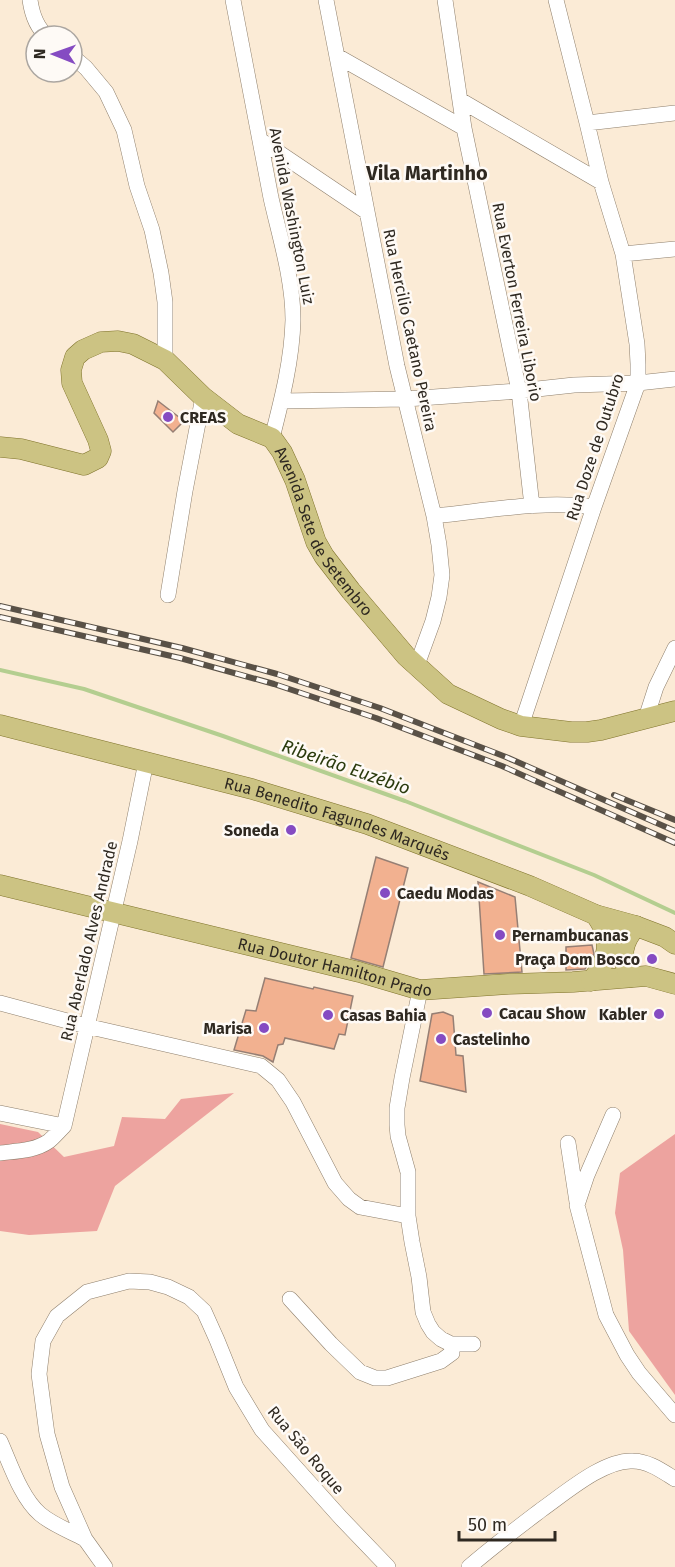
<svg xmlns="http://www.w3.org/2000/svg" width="675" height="1567" viewBox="0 0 675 1567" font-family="'Fira Sans',sans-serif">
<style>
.forest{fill:#eda39f}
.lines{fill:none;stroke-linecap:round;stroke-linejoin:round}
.stream{stroke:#b4ce90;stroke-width:4}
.building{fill:#f2b190;stroke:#967f74;stroke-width:1.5}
.minor-casing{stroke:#8e7f6c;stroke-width:16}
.major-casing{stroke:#7f732b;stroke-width:21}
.minor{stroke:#fff;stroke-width:15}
.major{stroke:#ccc383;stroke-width:20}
.rail-casing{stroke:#595147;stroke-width:6}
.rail{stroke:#fefaf6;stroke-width:4;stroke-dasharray:11;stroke-linecap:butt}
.poi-dot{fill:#854bc2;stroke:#fefaf6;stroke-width:2}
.labels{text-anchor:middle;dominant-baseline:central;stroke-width:5;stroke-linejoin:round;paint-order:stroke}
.street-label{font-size:16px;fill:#2f2921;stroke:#fefaf6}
.poi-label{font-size:16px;font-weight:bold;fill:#2f2921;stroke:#fefaf6;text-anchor:start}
.water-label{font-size:18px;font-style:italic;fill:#2b3b0e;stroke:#fefaf6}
.quarter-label{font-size:20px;font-weight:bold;fill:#2f2921;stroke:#fefaf6}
</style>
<rect width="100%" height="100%" fill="#fbebd6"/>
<path class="forest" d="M 234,1093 L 115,1186 L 97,1231 L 29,1235 L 0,1231 L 0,1124 L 38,1132 L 64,1157 L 114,1146 L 122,1117 L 165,1119 L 181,1099 Z
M 675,1134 L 675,1395 L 629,1331 L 623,1250 L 615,1213 L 620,1173 Z"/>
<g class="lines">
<path class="stream" d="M 0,670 L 84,689 L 223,736 L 405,801 L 594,875 L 675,913"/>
</g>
<path class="building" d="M 158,401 L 184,421 L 173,432 L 154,413 Z
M 376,857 L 408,868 L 383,967 L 351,958 Z
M 478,882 L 515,897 L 522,972 L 484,974 Z
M 592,945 L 594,954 L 585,969 L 566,970 L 566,947 Z
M 265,978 L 313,989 L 314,987 L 353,996 L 345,1035 L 339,1034 L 334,1049 L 285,1038 L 283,1044 L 278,1045 L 273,1062 L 263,1056 L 234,1050 L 246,1010 L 256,1011 Z
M 443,1012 L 453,1016 L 456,1055 L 463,1056 L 466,1092 L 420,1081 L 432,1014 Z"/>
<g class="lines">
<defs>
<path id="minor" d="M 30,0 C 32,14 36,27 47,36
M 233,0 C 246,66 258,132 271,198 C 280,238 293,279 293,320 C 292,360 282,399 272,438
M 326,0 L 397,366 L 434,516 L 439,545 L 442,575 L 439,597 L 433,621 L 417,665
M 445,0 L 464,128 L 519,391 L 532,506
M 72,56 L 86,68 L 106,92 L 124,130 L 137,186 L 152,230 L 161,273 L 165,302 L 165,360
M 337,56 L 464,128
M 460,100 L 601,182
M 587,123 L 675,113
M 260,140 L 367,212
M 623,254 L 675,249
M 282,401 L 406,399 L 519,391 L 574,385 L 638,383 L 675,379
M 434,516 C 486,511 541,500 594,507
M 168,595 L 185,491 L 203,397
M 646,718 L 656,687 L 675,648
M 521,726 L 594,507 L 638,383 L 638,364 L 637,344 L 623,254 L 601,182 L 587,123 L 556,0
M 420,990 L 402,1078 L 397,1108 L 397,1125 L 398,1136 L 408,1172 L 408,1216 L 412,1242 L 419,1277 L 423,1312 L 428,1324 L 433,1332 L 441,1339 L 451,1344 L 473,1344
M 0,1003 L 86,1026 L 261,1066 L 278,1080 L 293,1102 L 335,1183 L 349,1199 L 360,1207 L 408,1216
M 0,1113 L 64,1126
M 613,1115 L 587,1175 L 577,1205 L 606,1315 L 627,1355 L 639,1373 L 675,1415
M 64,1126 L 130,841 L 146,762
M 568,1143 L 577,1202
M 0,1153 C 17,1151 35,1151 49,1141 C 54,1137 59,1131 64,1126
M 290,1299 L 331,1344 L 360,1372 L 375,1378 L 387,1378 L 441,1361 L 452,1353 L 451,1344
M 0,1441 C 10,1463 21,1498 40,1514 C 53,1525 70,1531 85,1539
M 105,1567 L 85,1539 L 62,1487 L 47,1434 L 39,1374 L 43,1341 L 57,1316 L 87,1292 L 129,1281 L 150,1282 L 168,1287 L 189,1297 L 204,1311 L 217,1340 L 236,1387 L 262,1430 L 341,1518 L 388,1567
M 469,1567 C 492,1547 516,1529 541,1510 C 564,1494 604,1459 633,1461 C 648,1461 662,1471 675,1479"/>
<g id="major">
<path id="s1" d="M 0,447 L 21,449 L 84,465 L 98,458 L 101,451 L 98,440 L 72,383 L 71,370 L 75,357 L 83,350 L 101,342 L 118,341 L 133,344 L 165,360 L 203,397 L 238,424 L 272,438 L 282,452 L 295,480 L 316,542 L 324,556 L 351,591 L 406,656 L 448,694 L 501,719 L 521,726 L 571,732 L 587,732 L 601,730 L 675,711"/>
<path id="s2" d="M 0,725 L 252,789 L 367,824 L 530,886 L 596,915 L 636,926 L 665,937 L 675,944"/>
<path id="s3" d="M 0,885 L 359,972 L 420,990 L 508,984 L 573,982 L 646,976 L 675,984"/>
<path d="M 630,977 C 620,956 621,944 636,926"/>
<path d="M 591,981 C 610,960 612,938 596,915"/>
</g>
</defs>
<use href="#minor" class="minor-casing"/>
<use href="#major" class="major-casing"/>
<use href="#minor" class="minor"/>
<use href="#major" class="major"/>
<defs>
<path id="rail" d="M 0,606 L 182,648 L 277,674 L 380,708 L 506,757 L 675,831
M 0,617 L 180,658 L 274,684 L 376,718 L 502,766 L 675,843
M 614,795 L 675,820"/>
</defs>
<use href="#rail" class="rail-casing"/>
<use href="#rail" class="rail"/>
</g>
<g class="poi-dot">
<circle cx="168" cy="417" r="6"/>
<circle cx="291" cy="830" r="6"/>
<circle cx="385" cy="893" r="6"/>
<circle cx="500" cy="935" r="6"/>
<circle cx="652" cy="959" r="6"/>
<circle cx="487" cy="1013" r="6"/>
<circle cx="659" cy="1014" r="6"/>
<circle cx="328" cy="1015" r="6"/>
<circle cx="264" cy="1028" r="6"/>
<circle cx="441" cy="1039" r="6"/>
</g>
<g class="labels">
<g class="street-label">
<text transform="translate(292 216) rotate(79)">Avenida Washington Luiz</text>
<text transform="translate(517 302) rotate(79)">Rua Everton Ferreira Liborio</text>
<text transform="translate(410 330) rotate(78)">Rua Hercilio Caetano Pereira</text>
<text transform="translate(595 447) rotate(-72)">Rua Doze de Outubro</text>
<text stroke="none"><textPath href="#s1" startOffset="550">Avenida Sete de Setembro</textPath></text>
<text stroke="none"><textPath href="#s2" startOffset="350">Rua Benedito Fagundes Marquês</textPath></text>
<text transform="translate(89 941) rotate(-77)">Rua Aberlado Alves Andrade</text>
<text stroke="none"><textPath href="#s3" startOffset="345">Rua Doutor Hamilton Prado</textPath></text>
<text transform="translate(306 1450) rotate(50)">Rua São Roque</text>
</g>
<g class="poi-label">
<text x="180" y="417">CREAS</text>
<text x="279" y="830" text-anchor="end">Soneda</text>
<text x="397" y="893">Caedu Modas</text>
<text x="512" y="935">Pernambucanas</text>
<text x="640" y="959" text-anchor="end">Praça Dom Bosco</text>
<text x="499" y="1013">Cacau Show</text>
<text x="647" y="1014" text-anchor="end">Kabler</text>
<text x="340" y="1015">Casas Bahia</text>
<text x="252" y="1028" text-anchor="end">Marisa</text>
<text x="453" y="1039">Castelinho</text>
</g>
<g class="water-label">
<text transform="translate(346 767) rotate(19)">Ribeirão Euzébio</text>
</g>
<g class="quarter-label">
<text x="427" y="173">Vila Martinho</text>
</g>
</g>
<g transform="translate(54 54) rotate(271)"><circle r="28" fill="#fefaf6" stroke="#aba6a1" stroke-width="1.5"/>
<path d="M0-4.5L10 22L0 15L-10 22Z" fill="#854bc2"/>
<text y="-9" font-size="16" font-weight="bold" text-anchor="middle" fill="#2f2921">N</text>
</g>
<path d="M459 1531v9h96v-9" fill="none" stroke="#2f2921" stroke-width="3"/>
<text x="468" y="1531" font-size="18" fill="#2f2921" stroke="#fefaf6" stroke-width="4.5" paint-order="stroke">50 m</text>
</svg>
